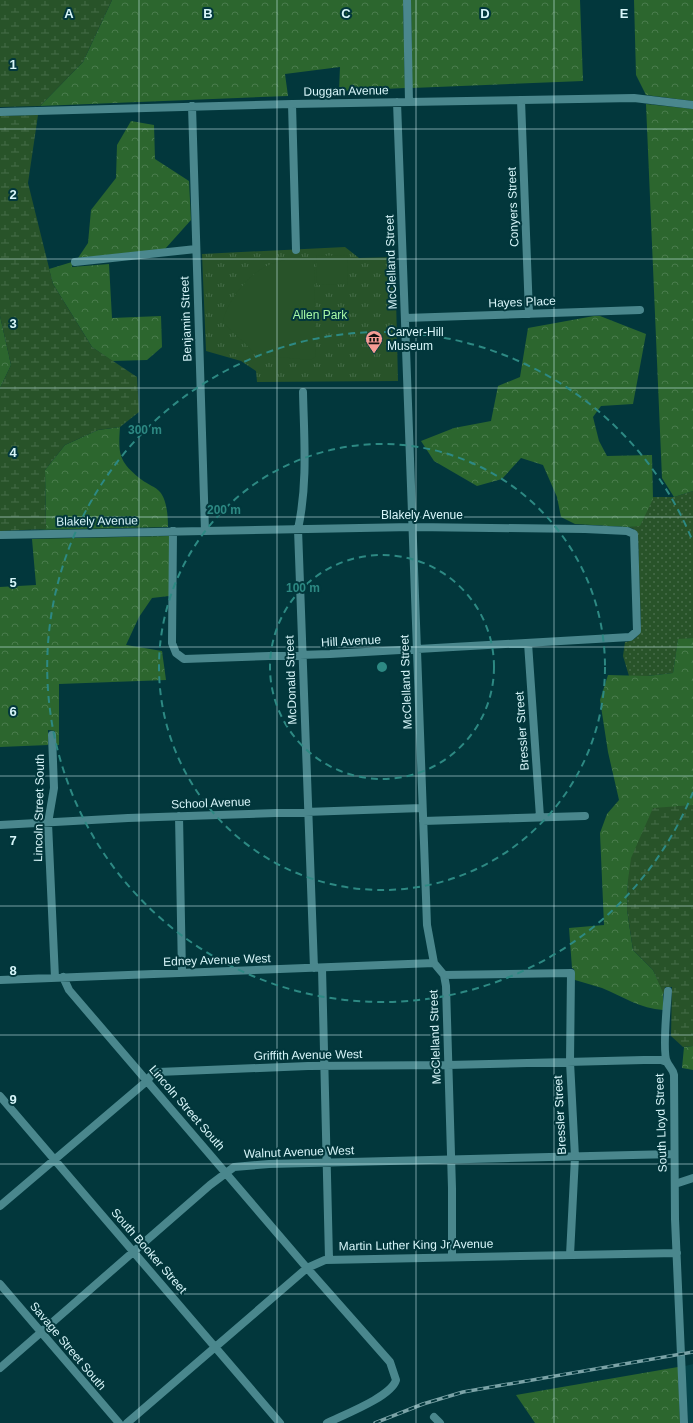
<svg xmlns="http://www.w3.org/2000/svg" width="693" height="1423" viewBox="0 0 693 1423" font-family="Arial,sans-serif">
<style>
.built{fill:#04444a}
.grass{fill:url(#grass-dots)}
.forest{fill:url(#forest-crowns)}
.wetland{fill:url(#wetland-marsh)}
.park{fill:url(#park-tufts)}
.garden{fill:#285329}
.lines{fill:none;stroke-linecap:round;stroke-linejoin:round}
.minor{stroke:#4a878d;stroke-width:8}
.rail-casing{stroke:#7ba3a7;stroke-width:3.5}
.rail{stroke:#02373c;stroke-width:2;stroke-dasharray:6;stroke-linecap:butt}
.grid{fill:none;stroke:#d7f5f9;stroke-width:1;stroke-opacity:0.55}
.ring{fill:none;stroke:#2d8983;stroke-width:2;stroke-dasharray:7 5}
.labels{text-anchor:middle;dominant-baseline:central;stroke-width:4;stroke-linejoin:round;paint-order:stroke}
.street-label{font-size:12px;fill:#d7f5f9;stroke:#02373c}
.park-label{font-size:12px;fill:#a6f8a6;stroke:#02373c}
.poi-label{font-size:12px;fill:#d7f5f9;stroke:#02373c;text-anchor:start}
.grid-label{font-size:13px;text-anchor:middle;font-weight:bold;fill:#d7f5f9;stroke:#02373c;stroke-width:4;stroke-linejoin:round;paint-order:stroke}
.centre{fill:#2d8983;stroke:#02373c;stroke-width:2}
.ring-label{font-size:12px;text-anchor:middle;font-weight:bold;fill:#2d8983;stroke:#02373c;stroke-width:4;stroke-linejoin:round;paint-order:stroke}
</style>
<defs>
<pattern id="grass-dots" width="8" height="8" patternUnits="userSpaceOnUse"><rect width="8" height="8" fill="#285329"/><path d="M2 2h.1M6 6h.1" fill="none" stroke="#466c49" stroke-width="1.8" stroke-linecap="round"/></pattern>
<pattern id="forest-crowns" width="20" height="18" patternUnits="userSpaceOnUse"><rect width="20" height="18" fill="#2c662e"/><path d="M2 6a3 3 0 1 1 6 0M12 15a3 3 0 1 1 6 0" fill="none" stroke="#4a7c4d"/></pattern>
<pattern id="wetland-marsh" width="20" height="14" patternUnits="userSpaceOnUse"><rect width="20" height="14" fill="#285329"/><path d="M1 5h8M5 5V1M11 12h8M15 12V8" fill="none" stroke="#466c49"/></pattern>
<pattern id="park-tufts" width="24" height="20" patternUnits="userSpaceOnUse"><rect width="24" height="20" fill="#285329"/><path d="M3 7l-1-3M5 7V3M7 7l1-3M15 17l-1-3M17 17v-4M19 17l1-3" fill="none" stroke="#466c49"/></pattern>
</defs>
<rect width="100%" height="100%" fill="#02373c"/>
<path class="built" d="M 693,1364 L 693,1423 L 688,1423 L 685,1366 Z"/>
<path class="grass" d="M 693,491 L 693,638 L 678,640 L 673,673 L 647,676 L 629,676 L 623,656 L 625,642 C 634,641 640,636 641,628 L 638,534 L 634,529 L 628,527 L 640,525 L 653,497 L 674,497 Z"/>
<path class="forest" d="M 112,0 L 403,0 L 405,88 L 339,91 L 340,67 L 285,74 L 288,96 L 40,106 L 83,62 Z
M 411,0 L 580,0 L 583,81 L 412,88 Z
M 634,0 L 693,0 L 693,101 L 646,95 L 636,75 Z
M 646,104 L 693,109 L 693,491 L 674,497 L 662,478 Z
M 131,121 L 154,125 L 155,159 L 189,181 L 191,220 L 165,249 L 78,258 L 88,243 L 91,210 L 116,178 L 117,145 Z
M 72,262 L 72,267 L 109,264 L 112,318 L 161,316 L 162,347 L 147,360 L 112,361 L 92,347 L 53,284 L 49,269 Z
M 0,316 L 11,365 L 0,388 Z
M 594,316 L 600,316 L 646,334 L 633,404 L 601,406 L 593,417 L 599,441 L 607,456 L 652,455 L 653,499 L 640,526 L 628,527 L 575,524 L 561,517 L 557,497 L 543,465 L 521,458 L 502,479 L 477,486 L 434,461 L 421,441 L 454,428 L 491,421 L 498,386 L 520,377 L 528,328 Z
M 120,427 C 118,455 119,462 142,480 C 147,484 156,487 160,492 C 167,500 168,517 168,527 L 34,530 L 46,529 L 45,470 L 65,445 L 98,430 Z
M 169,536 L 169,596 L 152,598 L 139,617 L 126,645 L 162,651 L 166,680 L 59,684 L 59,745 L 55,745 L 55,731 L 48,730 L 48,745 L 0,747 L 0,587 L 36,585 L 32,539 Z
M 693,638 L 693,830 L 693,806 L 628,880 L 627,910 L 633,950 L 653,970 L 663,991 L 663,1010 C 641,1009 622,996 602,988 C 593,985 584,983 575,980 L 574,969 L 572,968 L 569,928 L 604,925 L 600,833 L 607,814 L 619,800 L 608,752 L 600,700 L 608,675 L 647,676 L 673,673 L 678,639 Z
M 693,1046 L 693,1070 L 682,1068 L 684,1047 Z
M 678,1367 L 680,1423 L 535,1423 L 516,1395 Z"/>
<path class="wetland" d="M 0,0 L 112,0 L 83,62 L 40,106 L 0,107 Z
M 38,115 L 28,183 L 53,284 L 92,347 L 137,377 L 139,412 L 120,427 L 98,430 L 65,445 L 45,470 L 46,529 L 0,531 L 0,388 L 11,365 L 0,316 L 0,116 Z
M 693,805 L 693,1046 L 683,1047 L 671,1036 L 672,987 L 665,987 L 664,995 L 653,970 L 633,950 L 627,910 L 628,880 L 631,858 L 653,808 Z"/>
<path class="park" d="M 345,247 L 359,258 L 395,257 L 398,381 L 257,382 L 256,371 L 241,361 L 206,351 L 202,254 Z"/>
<path class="garden" d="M 347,255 L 348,284 L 317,285 L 316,256 Z
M 314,257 L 316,356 L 311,360 L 257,355 L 223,323 C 225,303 249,273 269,265 C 283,259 298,258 314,257 Z"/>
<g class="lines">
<path class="minor" d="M 407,0 L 409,102
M 521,100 L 529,314
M 397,102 L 427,925 L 434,963 L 444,975 L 446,986 L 452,1188 L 452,1257
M 292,104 L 296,250
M 192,106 L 205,531
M 0,112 L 292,104 L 634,98 L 693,105
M 75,262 L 196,249
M 405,318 L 640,310
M 303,392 C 304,438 308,483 298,529 L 314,968
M 0,535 L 413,527 L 585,529 L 627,531 L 634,534 L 637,631 L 630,637 L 613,638 L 330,654 L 184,659 L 176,653 L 172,643 L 173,531
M 528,643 L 540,817
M 52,735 L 54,788 L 48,823 L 55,978
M 179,816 L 182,973
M 423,821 L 585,816
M 0,825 L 128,818 L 422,808
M 322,968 L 329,1259
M 444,975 L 571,973 L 570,1062 L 575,1157 L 570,1255
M 63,977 L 69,990 L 307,1268 L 390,1362 L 396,1380 C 391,1397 343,1415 327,1423
M 0,980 L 434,963
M 668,991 C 667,1004 662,1053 667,1062 C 669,1067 673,1069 674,1075 L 675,1219 L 684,1423
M 0,1096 L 280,1423
M 675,1184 L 693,1178
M 0,1206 L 147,1081 L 153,1073 L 158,1072 L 308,1066 L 448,1065 L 644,1060 L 661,1060 L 667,1062
M 0,1284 L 119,1423
M 0,1368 L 210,1185 L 234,1167 L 269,1164 L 674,1154
M 434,1417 L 440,1423
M 127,1423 L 307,1268 L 325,1260 L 677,1253"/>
<defs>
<path id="rail" d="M 375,1423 L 423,1404 L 463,1392 L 693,1352"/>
</defs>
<use href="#rail" class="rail-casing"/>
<use href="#rail" class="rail"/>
</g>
<path class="grid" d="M 139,0 L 139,1423M 277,0 L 277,1423M 416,0 L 416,1423M 554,0 L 554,1423M 0,129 L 693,129M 0,259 L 693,259M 0,388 L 693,388M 0,517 L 693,517M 0,647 L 693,647M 0,776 L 693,776M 0,906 L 693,906M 0,1035 L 693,1035M 0,1164 L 693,1164M 0,1294 L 693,1294"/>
<g class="ring">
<circle cx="382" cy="667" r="112"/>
<circle cx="382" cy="667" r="223"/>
<path d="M693 792A335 335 0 1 1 693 542"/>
</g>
<defs>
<symbol id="museum-pin" viewBox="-11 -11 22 30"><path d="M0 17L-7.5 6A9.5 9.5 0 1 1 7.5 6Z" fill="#f59c95" stroke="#02373c"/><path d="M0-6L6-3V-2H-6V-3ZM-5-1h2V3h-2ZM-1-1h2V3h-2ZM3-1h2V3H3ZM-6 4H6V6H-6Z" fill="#111"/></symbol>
</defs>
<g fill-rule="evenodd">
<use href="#museum-pin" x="364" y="329" width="20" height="27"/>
</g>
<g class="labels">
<g class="street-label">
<text transform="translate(346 91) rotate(-1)">Duggan Avenue</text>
<text transform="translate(513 207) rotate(-92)">Conyers Street</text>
<text transform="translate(391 262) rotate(-92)">McClelland Street</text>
<text transform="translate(522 302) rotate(-2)">Hayes Place</text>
<text transform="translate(186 319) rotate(-92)">Benjamin Street</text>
<text x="422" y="515">Blakely Avenue</text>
<text transform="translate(97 521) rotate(-1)">Blakely Avenue</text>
<text transform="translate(351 641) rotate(-3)">Hill Avenue</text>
<text transform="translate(291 680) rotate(-92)">McDonald Street</text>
<text transform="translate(406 682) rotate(-92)">McClelland Street</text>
<text transform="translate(522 731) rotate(-94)">Bressler Street</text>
<text transform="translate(211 803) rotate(-2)">School Avenue</text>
<text transform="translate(39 808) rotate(-89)">Lincoln Street South</text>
<text transform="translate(217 960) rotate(-2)">Edney Avenue West</text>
<text transform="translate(435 1037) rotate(-92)">McClelland Street</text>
<text transform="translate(308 1055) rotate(-1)">Griffith Avenue West</text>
<text transform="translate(187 1108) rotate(49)">Lincoln Street South</text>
<text transform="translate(560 1115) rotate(-93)">Bressler Street</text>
<text transform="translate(661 1123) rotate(-92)">South Lloyd Street</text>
<text transform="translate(299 1152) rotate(-2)">Walnut Avenue West</text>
<text transform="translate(416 1245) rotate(-1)">Martin Luther King Jr Avenue</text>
<text transform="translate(149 1251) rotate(49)">South Booker Street</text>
<text transform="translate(68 1346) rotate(50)">Savage Street South</text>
</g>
<g class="park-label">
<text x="320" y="315">Allen Park</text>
</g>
<g class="poi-label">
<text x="387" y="332">Carver-Hill<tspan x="387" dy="14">Museum</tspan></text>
</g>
</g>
<g class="grid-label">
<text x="69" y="18">A</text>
<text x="208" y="18">B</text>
<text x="346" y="18">C</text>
<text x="485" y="18">D</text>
<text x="624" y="18">E</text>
<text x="13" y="69">1</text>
<text x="13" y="199">2</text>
<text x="13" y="328">3</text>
<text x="13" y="457">4</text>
<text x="13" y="587">5</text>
<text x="13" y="716">6</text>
<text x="13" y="845">7</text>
<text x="13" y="975">8</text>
<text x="13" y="1104">9</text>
</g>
<circle cx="382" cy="667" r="6" class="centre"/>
<g class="ring-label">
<text x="145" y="434">300 m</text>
<text x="224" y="514">200 m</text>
<text x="303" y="592">100 m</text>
</g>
</svg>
